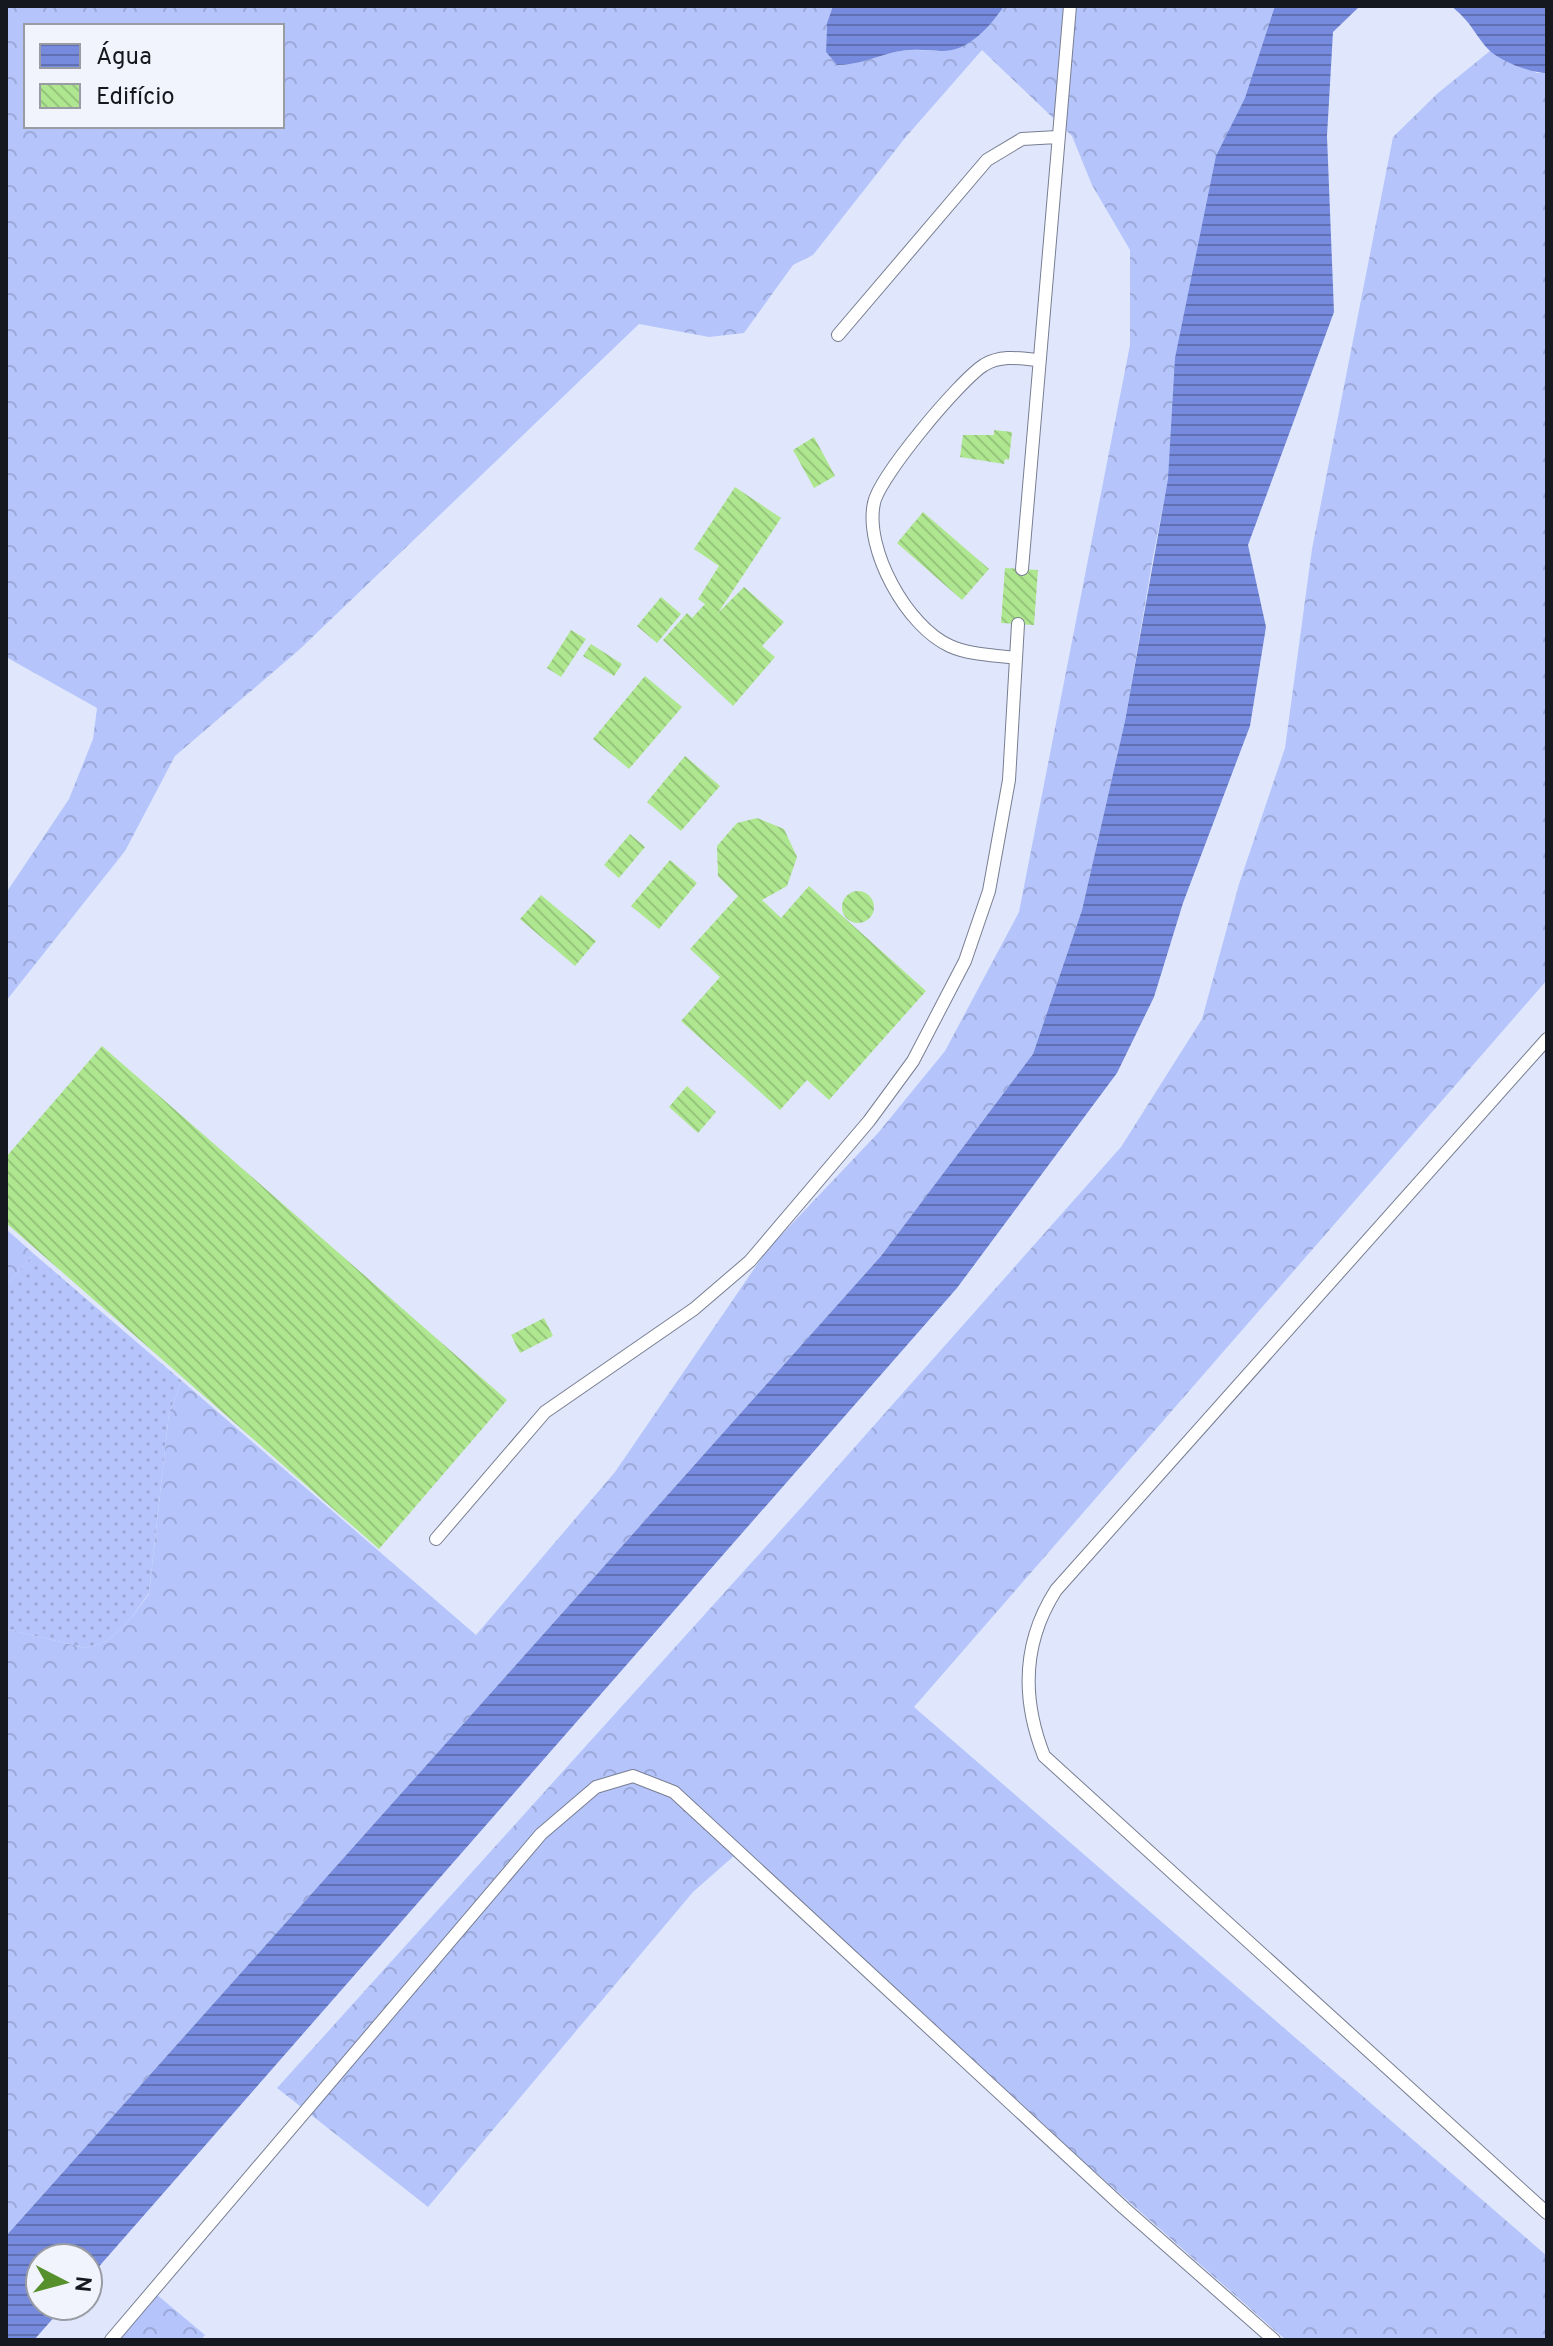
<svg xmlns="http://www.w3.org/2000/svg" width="1553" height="2346" viewBox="0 0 1553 2346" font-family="Overpass,sans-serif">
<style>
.grass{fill:url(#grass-dots)}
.forest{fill:url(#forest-crowns);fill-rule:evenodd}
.water{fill:url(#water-rules)}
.building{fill:url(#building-back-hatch)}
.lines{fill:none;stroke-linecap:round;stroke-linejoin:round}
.lane-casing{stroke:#787e91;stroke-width:14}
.lane{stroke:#fff;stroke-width:12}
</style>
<defs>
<pattern id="grass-dots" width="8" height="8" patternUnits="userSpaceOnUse" patternTransform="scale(2)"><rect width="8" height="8" fill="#b5c5fc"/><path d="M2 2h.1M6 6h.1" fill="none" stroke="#9ba8d8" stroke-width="1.8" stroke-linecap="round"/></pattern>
<pattern id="forest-crowns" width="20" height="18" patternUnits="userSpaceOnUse" patternTransform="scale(2)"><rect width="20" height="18" fill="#b5c5fc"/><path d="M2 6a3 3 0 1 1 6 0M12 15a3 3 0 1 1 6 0" fill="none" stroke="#9ba8d8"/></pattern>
<pattern id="water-rules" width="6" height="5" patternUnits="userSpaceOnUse" patternTransform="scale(2)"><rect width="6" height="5" fill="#768ade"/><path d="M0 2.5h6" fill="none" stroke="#6070b3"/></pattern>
<pattern id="building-back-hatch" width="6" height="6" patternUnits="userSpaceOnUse" patternTransform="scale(2)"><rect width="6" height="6" fill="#afe690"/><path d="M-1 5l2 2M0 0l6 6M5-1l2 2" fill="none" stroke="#96c57c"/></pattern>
</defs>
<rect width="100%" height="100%" fill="#e0e7fc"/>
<path class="grass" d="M 34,1254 L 182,1381 L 169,1413 L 149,1593 L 128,1622 L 107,1641 L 86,1648 L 6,1629 L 6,1285 Z"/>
<path class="forest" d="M 6,6 L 833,6 L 827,23 L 826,52 L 837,65 C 858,65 872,58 891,53 C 908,48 924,51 941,51 C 968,51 990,27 1004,6 L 1275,6 L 1265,69 L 1202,308 L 1153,557 L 1125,721 L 1082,910 L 1033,1054 L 881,1256 L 6,2236 L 6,1629 L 86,1648 L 107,1641 L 128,1622 L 149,1594 L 169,1413 L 182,1381 L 476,1635 L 615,1472 L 767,1250 L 878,1133 L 945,1051 L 1019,912 L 1130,345 L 1130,250 L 1092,185 L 1072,136 L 982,50 L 905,138 L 813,255 L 793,265 L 744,333 L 709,337 L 639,324 L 300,649 L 175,756 L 125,851 L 6,1001 L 6,893 L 69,799 L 93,739 L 97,708 L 6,657 ZM 26,26 L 282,26 L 282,126 L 26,126 Z
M 1490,51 L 1537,73 L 1547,73 L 1547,980 L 914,1707 L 1547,2256 L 1547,2340 L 1286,2340 L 735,1855 L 693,1892 L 428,2207 L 277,2088 L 799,1510 L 1121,1147 L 1202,1019 L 1239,884 L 1285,748 L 1312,549 L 1393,137 L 1438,93 Z
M 6,1229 L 34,1254 L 6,1285 Z
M 156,2294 L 205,2335 L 201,2340 L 116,2340 Z"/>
<path class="water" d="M 833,6 L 1004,6 C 990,27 968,52 941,51 C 924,50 908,48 891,53 C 872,58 858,65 837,65 L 826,52 L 827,23 Z
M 1275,6 L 1360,6 L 1333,32 L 1327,136 L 1334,312 L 1248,545 L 1266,627 L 1250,726 L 1183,903 L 1154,997 L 1117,1073 L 957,1288 L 88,2279 L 88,2258 L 40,2258 L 40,2306 L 64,2306 L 34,2340 L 6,2340 L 6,2236 L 881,1256 L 1033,1054 L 1082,910 L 1125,721 L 1168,479 L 1175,358 L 1216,156 L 1245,98 Z
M 1451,6 L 1547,6 L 1547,73 C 1531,73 1499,61 1488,49 C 1473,32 1472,23 1451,6 Z"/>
<path class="building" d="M 994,430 L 1012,432 L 1009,460 L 1005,459 L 1004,464 L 960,457 L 963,435 L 994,435 Z
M 814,437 L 835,476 L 814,488 L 793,450 Z
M 735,487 L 781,518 L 718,613 L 744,587 L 784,622 L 762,646 L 775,657 L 733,706 L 663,640 L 687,613 L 692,618 L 705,604 L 698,599 L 719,566 L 694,549 Z
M 923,512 L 989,569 L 962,600 L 897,543 Z
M 1005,568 L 1038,570 L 1034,625 L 1001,623 Z
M 661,597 L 681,614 L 657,643 L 637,626 Z
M 571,630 L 586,639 L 561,677 L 547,668 Z
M 591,644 L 622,664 L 614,676 L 583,656 Z
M 645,676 L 682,707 L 629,769 L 593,739 Z
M 685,756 L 720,786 L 681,831 L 647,802 Z
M 757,818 L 784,829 L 797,857 L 787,886 L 762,900 L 781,918 L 809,886 L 926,991 L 829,1100 L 807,1080 L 780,1110 L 681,1021 L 720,977 L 690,949 L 738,896 L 718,876 L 717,846 L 737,823 Z
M 630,834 L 645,847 L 619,878 L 604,865 Z
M 670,860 L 697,883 L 659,929 L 631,906 Z
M842 907a16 16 0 1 1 32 0a16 16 0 1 1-32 0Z
M 541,895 L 596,941 L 575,966 L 520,919 Z
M 102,1046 L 507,1400 L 379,1549 L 6,1223 L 6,1157 Z
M 687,1086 L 716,1112 L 698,1133 L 669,1107 Z
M 544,1318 L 553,1336 L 520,1353 L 511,1335 Z"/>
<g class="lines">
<defs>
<path id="lane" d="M 838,335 L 987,160 L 1022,139 L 1057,137
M 1022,569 L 1070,6
M 1016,658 C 994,655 970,655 950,646 C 907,627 864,549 874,503 C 879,477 960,380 984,365 C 1001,355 1018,358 1037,360
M 1547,1039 L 1056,1590 C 1022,1643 1022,1700 1044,1756 L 1547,2213
M 436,1539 L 545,1412 L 694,1309 L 750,1261 L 869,1121 L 913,1061 L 965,961 L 989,891 L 1009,780 L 1018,624
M 111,2340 L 541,1834 L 596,1787 L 633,1776 L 674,1792 L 1124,2208 L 1274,2340"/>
</defs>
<use href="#lane" class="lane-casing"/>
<use href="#lane" class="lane"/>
</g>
<rect width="1553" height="2346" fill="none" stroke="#15181f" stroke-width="16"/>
<rect x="24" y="24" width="260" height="104" fill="#f2f4fd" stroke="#9a9ca4" stroke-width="2"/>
<rect x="40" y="44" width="40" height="24" fill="url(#water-rules)" stroke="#9a9ca4" stroke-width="2"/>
<text x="96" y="64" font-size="24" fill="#15181f">Água</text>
<rect x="40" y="84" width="40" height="24" fill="url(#building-back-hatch)" stroke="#9a9ca4" stroke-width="2"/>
<text x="96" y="104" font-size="24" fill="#15181f">Edifício</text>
<g transform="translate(64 2282) rotate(96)"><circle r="38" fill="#f2f4fd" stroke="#9a9ca4" stroke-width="2"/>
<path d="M0-6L14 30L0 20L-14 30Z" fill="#56902d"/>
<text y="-12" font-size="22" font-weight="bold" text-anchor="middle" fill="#15181f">N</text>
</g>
</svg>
